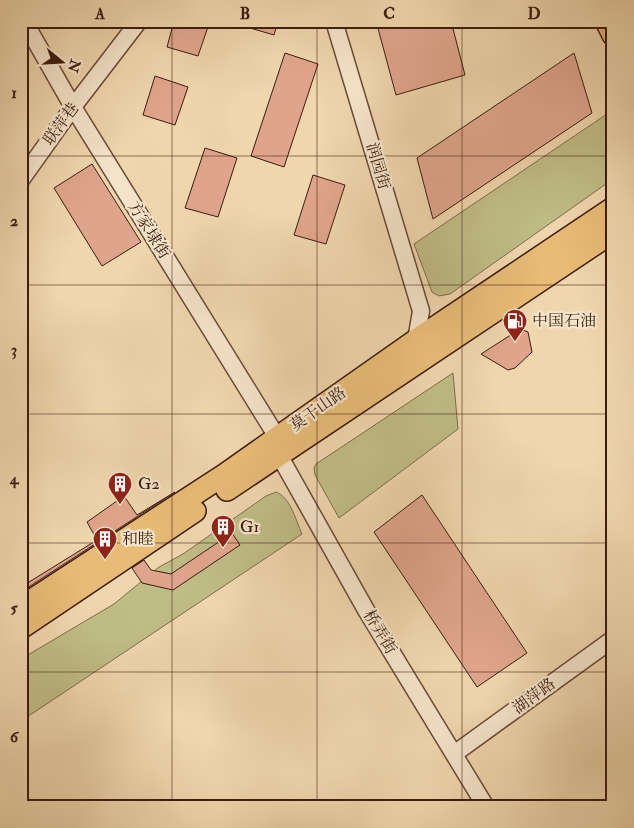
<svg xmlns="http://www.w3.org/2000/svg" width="634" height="828" viewBox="0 0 634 828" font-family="'IM FELL Double Pica','Noto Serif SC',serif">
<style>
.green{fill:#bfbc86;stroke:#7e6c4a}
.building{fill:#dfa58c;stroke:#3c1c0e}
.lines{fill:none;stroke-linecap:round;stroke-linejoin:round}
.minor-casing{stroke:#694a36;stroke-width:19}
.major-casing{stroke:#3c1c0e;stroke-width:24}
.minor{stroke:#f5e4ca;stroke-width:16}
.major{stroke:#e8bb76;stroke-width:21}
.grid{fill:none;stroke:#3c1c0e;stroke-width:1;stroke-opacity:0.55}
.labels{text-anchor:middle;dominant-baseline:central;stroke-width:4.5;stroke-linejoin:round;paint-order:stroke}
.street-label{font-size:16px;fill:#3c1c0e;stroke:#f5e4ca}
.poi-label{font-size:16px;fill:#3c1c0e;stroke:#f5e4ca;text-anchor:start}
.neatline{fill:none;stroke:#3c1c0e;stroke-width:2}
.grid-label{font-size:16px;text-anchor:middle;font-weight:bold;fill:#3c1c0e}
</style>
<rect width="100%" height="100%" fill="#efd6ad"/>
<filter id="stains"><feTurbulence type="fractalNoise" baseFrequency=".004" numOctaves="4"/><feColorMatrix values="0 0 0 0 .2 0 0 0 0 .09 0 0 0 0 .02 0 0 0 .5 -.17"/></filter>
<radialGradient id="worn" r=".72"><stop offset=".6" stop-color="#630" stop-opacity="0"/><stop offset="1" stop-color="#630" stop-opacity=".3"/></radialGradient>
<path class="green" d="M 610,112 L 613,117 L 613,179 L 450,294 L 439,296 L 432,292 L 414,244 Z
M 453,373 L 458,429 L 339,518 L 315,475 L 314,468 L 316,464 Z
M 276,492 C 291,498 296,521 302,534 L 21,721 L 21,659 L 114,604 L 159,567 L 183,554 L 266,496 Z"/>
<path class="building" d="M 174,21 L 210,21 L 198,56 L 167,47 Z
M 237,21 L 278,21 L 274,35 L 236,24 Z
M 376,21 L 451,21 L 465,75 L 396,95 Z
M 285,53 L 318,64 L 284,167 L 251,156 Z
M 574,53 L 592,113 L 433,219 L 417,158 Z
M 155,76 L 188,87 L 175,125 L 143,115 Z
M 205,148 L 237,158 L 218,217 L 185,208 Z
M 92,164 L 141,242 L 102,266 L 54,188 Z
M 313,175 L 345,185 L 326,244 L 294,235 Z
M 520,329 L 528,332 L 532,352 L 515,368 L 508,370 L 481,354 Z
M 175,492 L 21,592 L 21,587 L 97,540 L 87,522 L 124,496 L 137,515 Z
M 422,495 L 527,653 L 477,687 L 374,532 Z
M 232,533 L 240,545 L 173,590 L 142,583 L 132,568 L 144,560 L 151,570 L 171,574 Z"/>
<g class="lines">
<defs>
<path id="minor" d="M 24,21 L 73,107 L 277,437
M 334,21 L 421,311 L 416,340
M 21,180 L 73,107 L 139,21
M 279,455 L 366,610 L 486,807
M 454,754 L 613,639"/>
<path id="major" d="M 606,21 L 613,35
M 227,490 L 613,232
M 21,607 L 224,475 L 416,340 L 613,208
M 21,628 L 195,511"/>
</defs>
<use href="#minor" class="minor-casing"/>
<use href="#major" class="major-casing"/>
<use href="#minor" class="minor"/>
<use href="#major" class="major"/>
</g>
<path class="grid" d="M 172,21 L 172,807M 317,21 L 317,807M 462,21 L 462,807M 21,156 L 613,156M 21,285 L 613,285M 21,414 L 613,414M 21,543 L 613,543M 21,672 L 613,672"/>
<defs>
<symbol id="fuel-pin" viewBox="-11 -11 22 30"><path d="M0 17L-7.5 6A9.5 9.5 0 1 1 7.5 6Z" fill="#8f2418" stroke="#f5e4ca"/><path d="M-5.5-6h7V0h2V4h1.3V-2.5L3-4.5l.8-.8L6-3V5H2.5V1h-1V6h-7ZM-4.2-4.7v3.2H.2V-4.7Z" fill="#fff"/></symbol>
<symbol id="building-pin" viewBox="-11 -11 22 30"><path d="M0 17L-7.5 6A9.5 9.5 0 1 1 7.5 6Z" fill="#8f2418" stroke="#f5e4ca"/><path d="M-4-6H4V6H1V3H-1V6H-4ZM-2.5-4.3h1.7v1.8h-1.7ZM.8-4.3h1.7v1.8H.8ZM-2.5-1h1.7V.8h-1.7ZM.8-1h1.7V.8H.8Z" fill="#fff"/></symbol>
</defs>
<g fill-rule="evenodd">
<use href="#fuel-pin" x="501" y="307" width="28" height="38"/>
<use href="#building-pin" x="106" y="470" width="28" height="38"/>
<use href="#building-pin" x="209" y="513" width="28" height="38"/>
<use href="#building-pin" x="91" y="525" width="28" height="38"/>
</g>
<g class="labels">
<g class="street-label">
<text transform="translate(61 124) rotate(-54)">联萍巷</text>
<text transform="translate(378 166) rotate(74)">润园街</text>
<text transform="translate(149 230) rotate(58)">方家埭街</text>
<text transform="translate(318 409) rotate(-35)">莫干山路</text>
<text transform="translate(380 632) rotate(59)">桥弄街</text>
<text transform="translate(534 696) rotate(-36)">湖萍路</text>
</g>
<g class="poi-label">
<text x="532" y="321">中国石油</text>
<text x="138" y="484">G2</text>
<text x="240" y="527">G1</text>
<text x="122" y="539">和睦</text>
</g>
</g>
<rect width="634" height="828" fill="none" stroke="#efd6ad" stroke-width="55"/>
<g transform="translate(62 62) rotate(108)" stroke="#f5e4ca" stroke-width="4" paint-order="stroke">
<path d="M0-4L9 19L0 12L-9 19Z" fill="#3c1c0e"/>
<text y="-8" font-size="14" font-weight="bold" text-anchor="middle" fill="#3c1c0e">N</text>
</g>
<rect x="28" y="28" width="578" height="772" class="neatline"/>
<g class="grid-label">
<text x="100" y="19">A</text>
<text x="245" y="19">B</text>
<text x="389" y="19">C</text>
<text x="534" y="19">D</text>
<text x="14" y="98">1</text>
<text x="14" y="226">2</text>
<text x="14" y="355">3</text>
<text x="14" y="484">4</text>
<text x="14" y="613">5</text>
<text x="14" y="742">6</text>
</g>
<rect width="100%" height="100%" filter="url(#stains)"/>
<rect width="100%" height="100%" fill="url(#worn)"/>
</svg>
